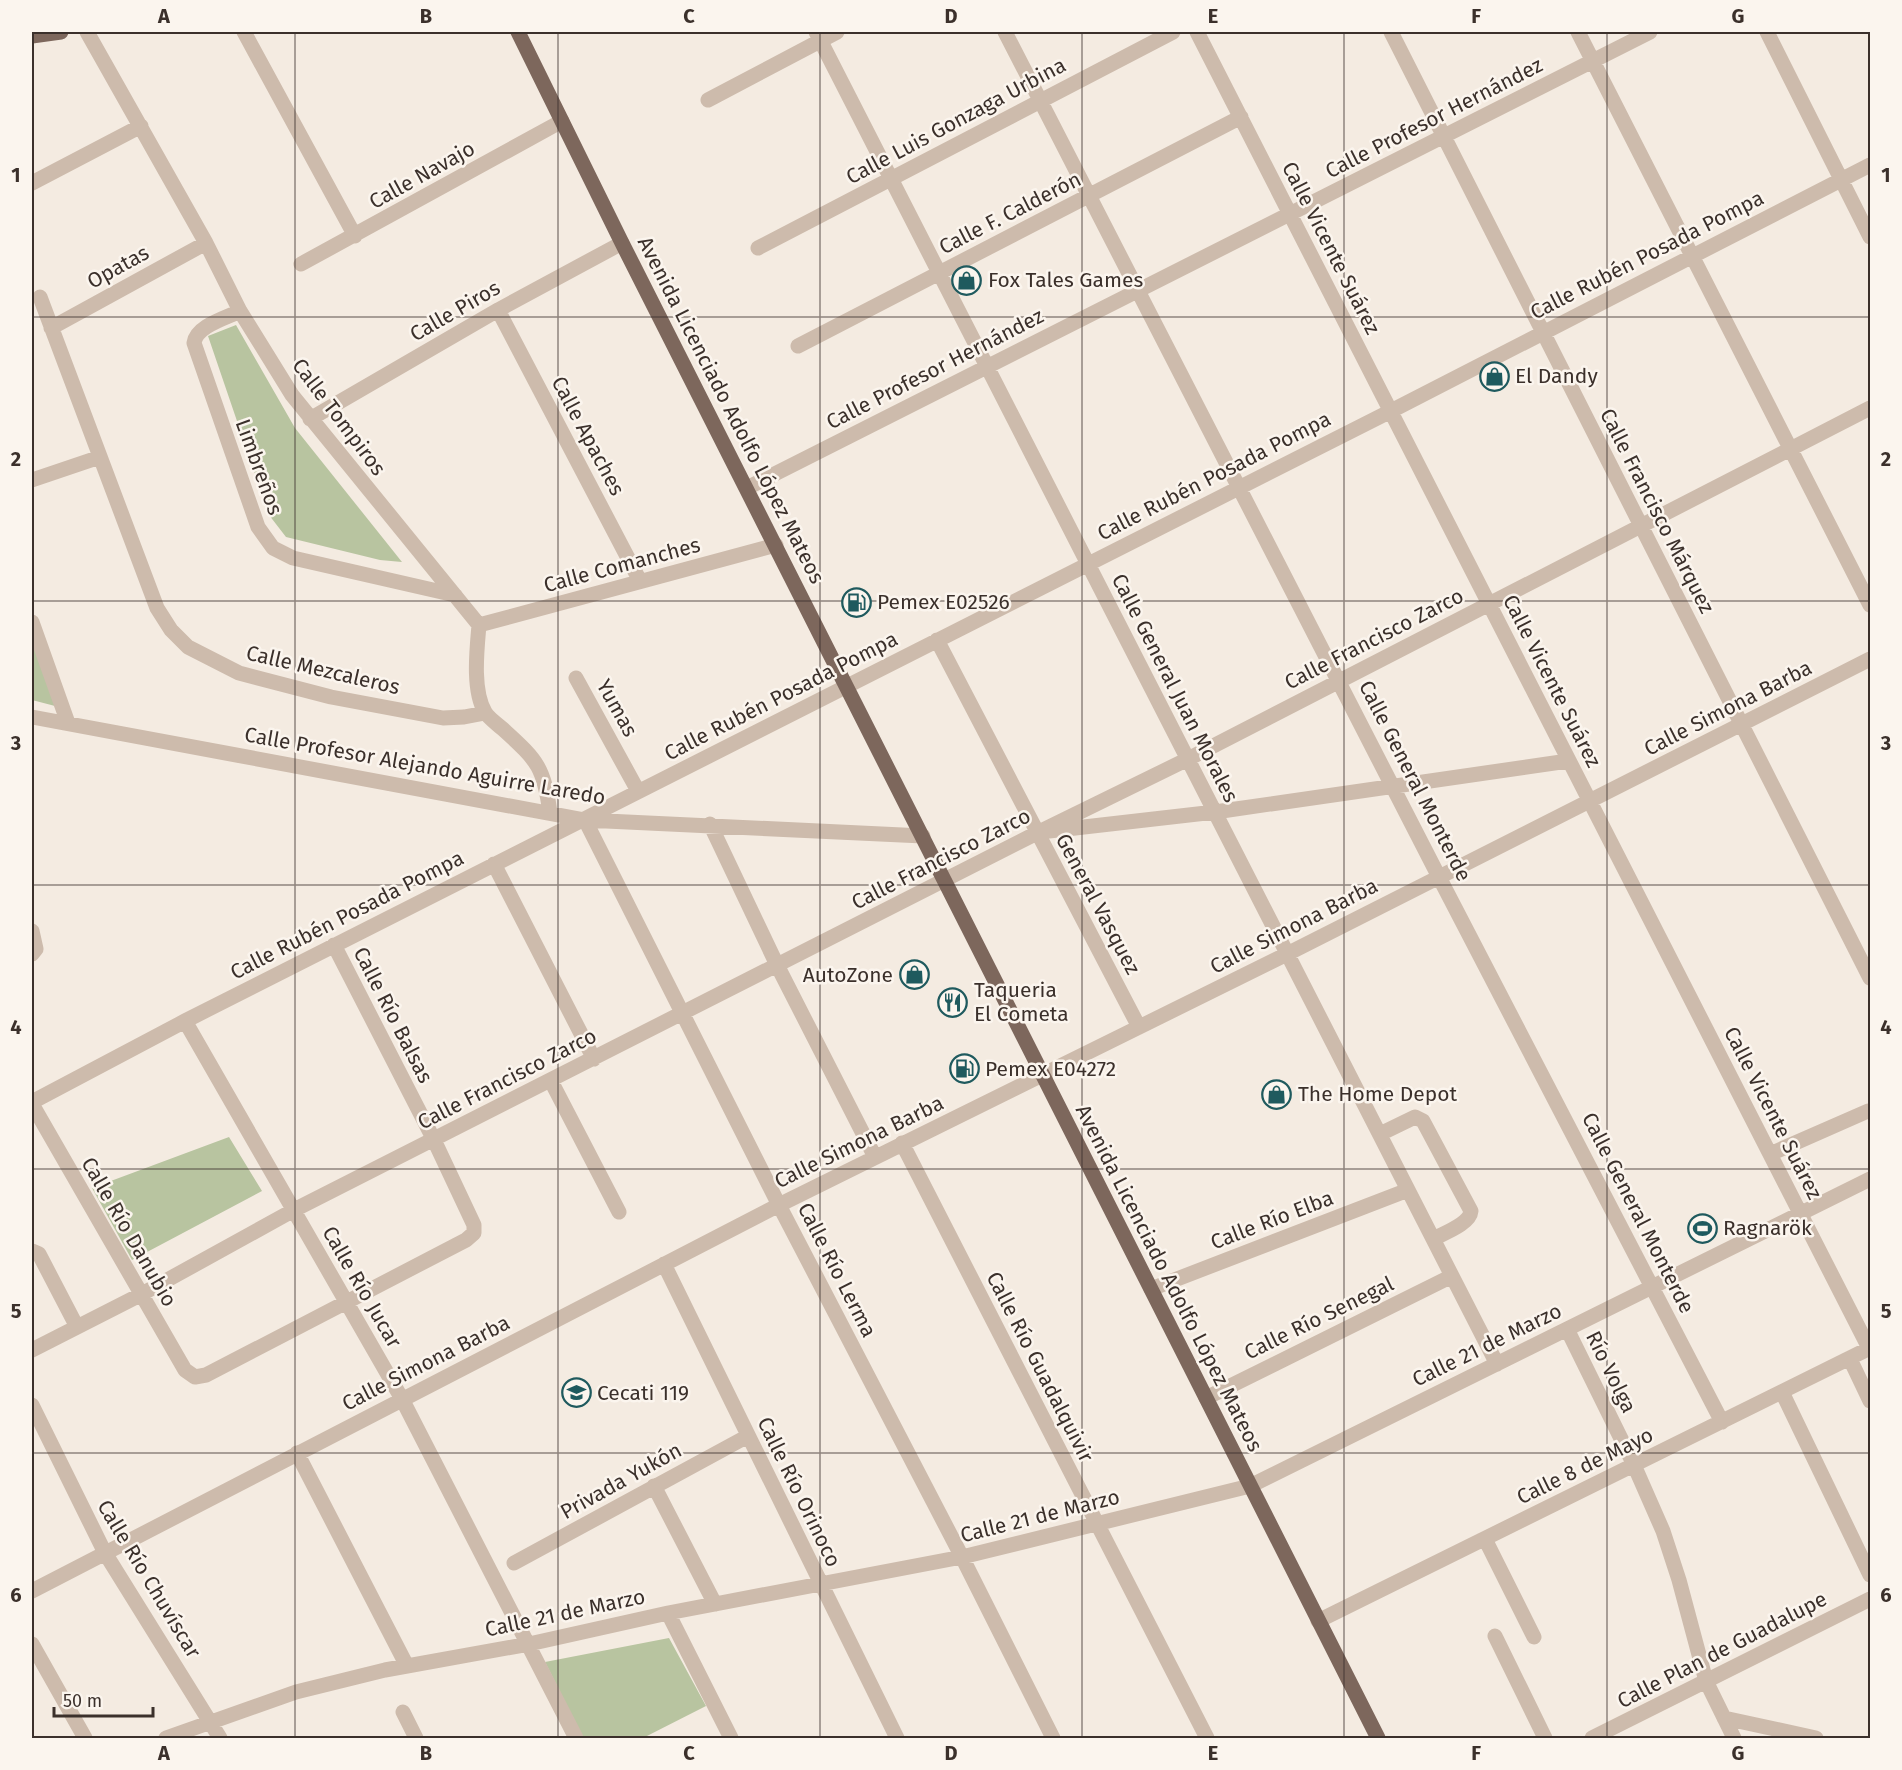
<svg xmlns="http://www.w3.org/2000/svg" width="1902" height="1770" viewBox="0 0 1902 1770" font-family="'Fira Sans',sans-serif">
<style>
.green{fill:#b8c4a0}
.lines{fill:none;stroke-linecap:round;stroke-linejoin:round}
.minor{stroke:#cdbbac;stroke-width:15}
.major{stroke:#7d675c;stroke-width:15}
.grid{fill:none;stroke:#3b302b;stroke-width:1.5;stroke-opacity:0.55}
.labels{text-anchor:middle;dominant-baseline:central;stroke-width:5;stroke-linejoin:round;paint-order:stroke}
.street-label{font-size:21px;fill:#3b302b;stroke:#fbf5ee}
.poi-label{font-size:21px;fill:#3b302b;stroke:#fbf5ee;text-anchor:start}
.neatline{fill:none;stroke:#3b302b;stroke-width:2}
.grid-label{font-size:20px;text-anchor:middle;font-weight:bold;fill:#3b302b}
</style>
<rect width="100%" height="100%" fill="#f4ebe1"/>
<path class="green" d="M 236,325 L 295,428 L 402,562 L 380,560 L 286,537 L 269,515 L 208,336 Z
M 32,641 L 55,706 L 32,700 Z
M 229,1137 L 262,1191 L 132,1260 L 92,1188 Z
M 669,1638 L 706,1706 L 643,1738 L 583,1738 L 545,1662 Z"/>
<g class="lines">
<path class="minor" d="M 87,32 L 206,243 L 240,311 L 292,395 L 479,625 C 477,649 472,690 485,712 C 489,719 499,725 505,731 C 538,761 544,768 550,813
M 244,32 L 355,236
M 816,32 L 1497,1364
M 1005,32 L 1439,877 L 1722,1422
M 1197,32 L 1869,1348
M 1391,32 L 1870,978
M 1578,32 L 1870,605
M 1767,32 L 1870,237
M 708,100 L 837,32
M 32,183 L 141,126
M 758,248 L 1173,32
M 301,264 L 562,121
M 40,297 L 157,608 L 171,630 L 188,647 L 239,673 L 331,697 L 443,718 L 464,717 L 485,713
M 498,310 L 640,581
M 240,311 C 226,318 196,326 194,343 L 258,527 L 273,548 L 293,558 L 455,595
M 51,328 L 206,243
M 798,346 L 1241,117
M 310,419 L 498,310 L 622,243
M 32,480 L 100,457
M 747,488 L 1650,32
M 32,622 L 68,723
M 479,625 L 776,545
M 937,640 L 1139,1027
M 576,678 L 638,791
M 32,717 L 585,820 L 923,836
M 585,820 L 779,1205 L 962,1557 L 1053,1738
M 710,824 L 777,965 L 875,1157
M 1049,831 L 1215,812 L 1568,761
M 494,864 L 594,1059
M 32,931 L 36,949 L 32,954
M 185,1021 L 402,1399 L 576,1738
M 551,1081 L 619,1212
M 32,1102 L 185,1021 L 1391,411 L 1870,165
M 32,1104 L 185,1370 L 195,1377 L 206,1375 L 466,1240 L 474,1233 L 474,1225 L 434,1140 L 334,945
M 1380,1134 L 1415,1117 L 1423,1121 L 1471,1211 C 1470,1224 1444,1233 1433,1239
M 902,1143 L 1207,1738
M 1770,1154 L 1868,1111
M 32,1251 L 39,1254 L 77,1327
M 664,1264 L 897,1738
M 1151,1289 L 1408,1190
M 1567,1329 L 1634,1465 L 1663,1531 L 1679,1580 L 1706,1681 L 1734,1738
M 32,1350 L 140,1295 L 294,1210 L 1037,833 L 1188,759 L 1870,408
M 1850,1359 L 1870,1401
M 1782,1392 L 1870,1575
M 1206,1398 L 1452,1276
M 32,1405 L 105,1553 L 220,1738
M 297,1453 L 407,1666
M 654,1486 L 715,1604
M 1485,1539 L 1534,1637
M 514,1563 L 748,1436
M 32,1591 L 779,1205 L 1287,954 L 1870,659
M 668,1613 L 731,1738
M 1318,1621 L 1870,1348
M 1495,1636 L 1545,1738
M 32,1644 L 85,1738
M 403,1712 L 416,1738
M 1724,1718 L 1816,1738
M 166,1738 L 296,1692 L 385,1670 L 529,1644 L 668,1613 L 962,1557 L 1250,1486 L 1870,1179
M 1592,1738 L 1870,1599"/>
<path class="major" d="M 518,32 L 622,243 L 1378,1738
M 32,36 L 61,32"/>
</g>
<path class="grid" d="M 295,32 L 295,1738M 558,32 L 558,1738M 820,32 L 820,1738M 1082,32 L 1082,1738M 1344,32 L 1344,1738M 1607,32 L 1607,1738M 32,317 L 1870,317M 32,601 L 1870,601M 32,885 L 1870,885M 32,1169 L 1870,1169M 32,1453 L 1870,1453"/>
<defs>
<symbol id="shop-ring" viewBox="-11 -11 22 22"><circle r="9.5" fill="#fbf5ee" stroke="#1f5a5e" stroke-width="1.5"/><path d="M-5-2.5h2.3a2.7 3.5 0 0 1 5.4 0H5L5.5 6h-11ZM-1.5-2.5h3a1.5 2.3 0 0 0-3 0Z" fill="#1f5a5e"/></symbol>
<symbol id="fuel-ring" viewBox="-11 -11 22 22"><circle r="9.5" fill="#fbf5ee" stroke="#1f5a5e" stroke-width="1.5"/><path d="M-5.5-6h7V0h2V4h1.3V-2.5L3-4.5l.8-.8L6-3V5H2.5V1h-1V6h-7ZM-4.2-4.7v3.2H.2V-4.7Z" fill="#1f5a5e"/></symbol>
<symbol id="restaurant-ring" viewBox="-11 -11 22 22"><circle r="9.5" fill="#fbf5ee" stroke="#1f5a5e" stroke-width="1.5"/><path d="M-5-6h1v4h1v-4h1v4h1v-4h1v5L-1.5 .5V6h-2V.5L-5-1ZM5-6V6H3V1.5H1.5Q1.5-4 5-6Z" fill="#1f5a5e"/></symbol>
<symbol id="stadium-ring" viewBox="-11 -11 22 22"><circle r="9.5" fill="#fbf5ee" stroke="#1f5a5e" stroke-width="1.5"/><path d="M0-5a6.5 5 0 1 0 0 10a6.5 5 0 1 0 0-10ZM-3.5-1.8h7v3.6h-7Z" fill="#1f5a5e"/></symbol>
<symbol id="school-ring" viewBox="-11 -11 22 22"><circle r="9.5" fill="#fbf5ee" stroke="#1f5a5e" stroke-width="1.5"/><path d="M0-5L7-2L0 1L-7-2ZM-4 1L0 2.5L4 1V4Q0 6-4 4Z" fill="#1f5a5e"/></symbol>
</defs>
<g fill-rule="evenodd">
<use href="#shop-ring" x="950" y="264" width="33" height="33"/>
<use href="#shop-ring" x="1478" y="360" width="33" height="33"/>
<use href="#fuel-ring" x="840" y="586" width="33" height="33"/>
<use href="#shop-ring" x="898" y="958" width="33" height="33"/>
<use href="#restaurant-ring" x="936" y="986" width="33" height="33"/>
<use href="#fuel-ring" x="948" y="1052" width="33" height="33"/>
<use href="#shop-ring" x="1260" y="1078" width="33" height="33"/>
<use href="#stadium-ring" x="1686" y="1212" width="33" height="33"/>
<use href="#school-ring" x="560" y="1376" width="33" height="33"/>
</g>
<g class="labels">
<g class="street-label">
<text transform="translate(1434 118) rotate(-27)">Calle Profesor Hernández</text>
<text transform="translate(956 121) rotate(-28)">Calle Luis Gonzaga Urbina</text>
<text transform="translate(422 175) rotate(-29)">Calle Navajo</text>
<text transform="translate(1010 213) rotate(-27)">Calle F. Calderón</text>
<text transform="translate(1331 248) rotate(63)">Calle Vicente Suárez</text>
<text transform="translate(1647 255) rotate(-27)">Calle Rubén Posada Pompa</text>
<text transform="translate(118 267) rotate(-29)">Opatas</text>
<text transform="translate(455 311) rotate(-30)">Calle Piros</text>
<text transform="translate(935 369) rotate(-27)">Calle Profesor Hernández</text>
<text transform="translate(731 410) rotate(63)">Avenida Licenciado Adolfo López Mateos</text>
<text transform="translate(339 417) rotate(53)">Calle Tompiros</text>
<text transform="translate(588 436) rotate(62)">Calle Apaches</text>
<text transform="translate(259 467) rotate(70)">Limbreños</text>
<text transform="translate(1214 476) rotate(-27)">Calle Rubén Posada Pompa</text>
<text transform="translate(1657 511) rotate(63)">Calle Francisco Márquez</text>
<text transform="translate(622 565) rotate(-15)">Calle Comanches</text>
<text transform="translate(1374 639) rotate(-27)">Calle Francisco Zarco</text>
<text transform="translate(323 670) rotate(13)">Calle Mezcaleros</text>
<text transform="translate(1552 681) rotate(63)">Calle Vicente Suárez</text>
<text transform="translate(1175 688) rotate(63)">Calle General Juan Morales</text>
<text transform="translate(781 696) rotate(-27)">Calle Rubén Posada Pompa</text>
<text transform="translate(617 708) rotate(61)">Yumas</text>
<text transform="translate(1728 708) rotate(-27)">Calle Simona Barba</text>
<text transform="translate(425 766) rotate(10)">Calle Profesor Alejando Aguirre Laredo</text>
<text transform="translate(1415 781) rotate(63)">Calle General Monterde</text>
<text transform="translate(941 859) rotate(-27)">Calle Francisco Zarco</text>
<text transform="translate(1098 904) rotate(62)">General Vasquez</text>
<text transform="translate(347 915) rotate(-27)">Calle Rubén Posada Pompa</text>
<text transform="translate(1294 926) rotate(-27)">Calle Simona Barba</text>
<text transform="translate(393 1015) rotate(63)">Calle Río Balsas</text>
<text transform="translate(507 1079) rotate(-27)">Calle Francisco Zarco</text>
<text transform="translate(1773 1113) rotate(63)">Calle Vicente Suárez</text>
<text transform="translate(859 1142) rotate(-26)">Calle Simona Barba</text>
<text transform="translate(1638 1213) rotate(63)">Calle General Monterde</text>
<text transform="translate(1272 1220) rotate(-21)">Calle Río Elba</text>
<text transform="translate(129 1232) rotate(60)">Calle Río Danubio</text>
<text transform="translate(837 1270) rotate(63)">Calle Río Lerma</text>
<text transform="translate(1169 1278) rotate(63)">Avenida Licenciado Adolfo López Mateos</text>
<text transform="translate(362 1287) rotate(60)">Calle Río Jucar</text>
<text transform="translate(1319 1318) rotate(-26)">Calle Río Senegal</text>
<text transform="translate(1487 1345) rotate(-26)">Calle 21 de Marzo</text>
<text transform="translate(426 1363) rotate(-27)">Calle Simona Barba</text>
<text transform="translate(1040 1367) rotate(63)">Calle Río Guadalquivir</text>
<text transform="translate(1611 1372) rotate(64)">Río Volga</text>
<text transform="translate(1585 1466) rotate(-26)">Calle 8 de Mayo</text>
<text transform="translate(621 1481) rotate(-29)">Privada Yukón</text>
<text transform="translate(799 1492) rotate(64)">Calle Río Orinoco</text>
<text transform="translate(1040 1516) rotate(-14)">Calle 21 de Marzo</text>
<text transform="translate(149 1579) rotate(59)">Calle Río Chuvíscar</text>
<text transform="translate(565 1613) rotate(-12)">Calle 21 de Marzo</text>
<text transform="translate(1722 1650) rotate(-27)">Calle Plan de Guadalupe</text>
</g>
<g class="poi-label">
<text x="988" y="280">Fox Tales Games</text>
<text x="1515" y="376">El Dandy</text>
<text x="877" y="602">Pemex E02526</text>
<text x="893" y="975" text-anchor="end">AutoZone</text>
<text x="974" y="990">Taqueria<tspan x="974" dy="24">El Cometa</tspan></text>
<text x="985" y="1069">Pemex E04272</text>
<text x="1298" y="1094">The Home Depot</text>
<text x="1723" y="1228">Ragnarök</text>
<text x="597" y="1393">Cecati 119</text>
</g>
</g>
<rect width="1902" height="1770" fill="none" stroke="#fbf5ee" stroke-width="66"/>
<path d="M54 1707v9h99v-9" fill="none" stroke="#3b302b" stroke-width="3"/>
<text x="63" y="1707" font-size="18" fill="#3b302b" stroke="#fbf5ee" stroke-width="4.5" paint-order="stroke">50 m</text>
<rect x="33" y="33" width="1836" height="1704" class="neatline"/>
<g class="grid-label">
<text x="164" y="23">A</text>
<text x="426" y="23">B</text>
<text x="689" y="23">C</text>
<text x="951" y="23">D</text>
<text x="1213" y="23">E</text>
<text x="1476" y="23">F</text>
<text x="1738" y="23">G</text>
<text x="16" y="182">1</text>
<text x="1886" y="182">1</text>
<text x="16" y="466">2</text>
<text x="1886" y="466">2</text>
<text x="16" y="750">3</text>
<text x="1886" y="750">3</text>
<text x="16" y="1034">4</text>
<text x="1886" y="1034">4</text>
<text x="16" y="1318">5</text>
<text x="1886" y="1318">5</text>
<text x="16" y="1602">6</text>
<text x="1886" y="1602">6</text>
<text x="164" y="1760">A</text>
<text x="426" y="1760">B</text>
<text x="689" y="1760">C</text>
<text x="951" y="1760">D</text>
<text x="1213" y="1760">E</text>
<text x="1476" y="1760">F</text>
<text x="1738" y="1760">G</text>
</g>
</svg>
